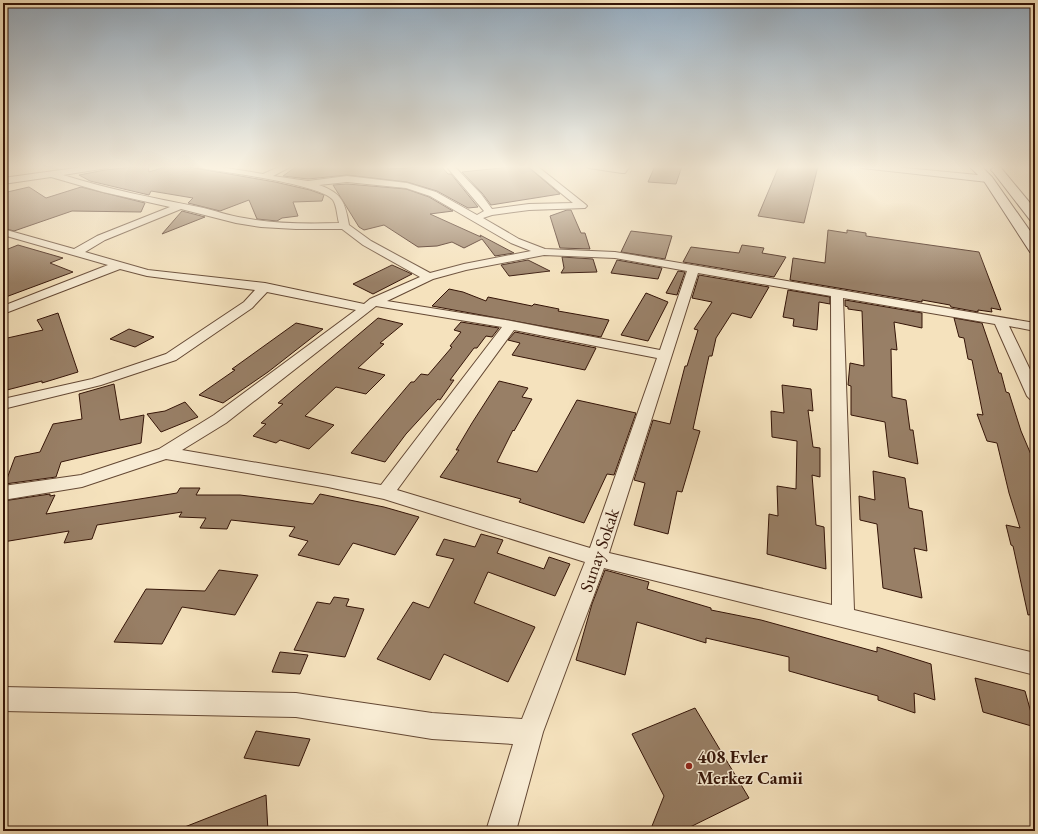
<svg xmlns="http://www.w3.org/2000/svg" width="1038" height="834" viewBox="0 0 1038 834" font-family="'EB Garamond',serif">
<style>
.building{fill:#987f66;stroke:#341407}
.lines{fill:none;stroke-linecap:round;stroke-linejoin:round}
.minor-casing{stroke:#644834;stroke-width:2}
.secondary-casing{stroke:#341407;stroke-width:2}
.minor{fill:#f8ecd4;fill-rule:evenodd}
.secondary{fill:#f8ecd4;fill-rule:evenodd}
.poi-dot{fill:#8f2418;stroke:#f8ecd4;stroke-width:1.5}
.labels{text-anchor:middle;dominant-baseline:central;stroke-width:3;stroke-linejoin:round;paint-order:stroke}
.near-street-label{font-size:18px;fill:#341407;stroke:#f8ecd4}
.near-poi-label{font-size:18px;font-weight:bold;fill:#341407;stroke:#f8ecd4;text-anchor:start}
</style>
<rect width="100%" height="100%" fill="#f5e2bd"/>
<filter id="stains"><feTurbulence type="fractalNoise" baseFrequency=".005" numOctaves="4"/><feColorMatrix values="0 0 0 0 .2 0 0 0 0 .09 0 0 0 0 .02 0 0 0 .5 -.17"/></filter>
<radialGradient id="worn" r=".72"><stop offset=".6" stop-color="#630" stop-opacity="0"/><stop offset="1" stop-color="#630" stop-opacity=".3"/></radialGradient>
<path class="building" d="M 142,166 L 148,166 L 149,172 L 168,166 L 183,166 L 275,182 L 310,190 L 324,195 L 322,201 L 293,202 L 298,216 L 282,218 L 277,221 L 257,219 L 249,200 L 220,211 L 188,203 L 193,198 L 151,191 L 149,195 L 90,181 L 79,175 L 105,170 Z
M 297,166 L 387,166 L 388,169 L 441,166 L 448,174 L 451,174 L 478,207 L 468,208 L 437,191 L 407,182 L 347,175 L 308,179 L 283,176 Z
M 520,166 L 527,166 L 560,194 L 491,205 L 482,193 L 462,172 Z
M 655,166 L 682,166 L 676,184 L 648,182 Z
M 779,166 L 818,166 L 804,223 L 758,216 Z
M 347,184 L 406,189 L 429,197 L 453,211 L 430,214 L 481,237 L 480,235 L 514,253 L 495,256 L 482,239 L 464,248 L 452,242 L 437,246 L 418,247 L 384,225 L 364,230 L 359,227 L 333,185 Z
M 29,187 L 46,198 L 81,187 L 145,203 L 141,212 L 72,211 L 14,231 L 3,228 L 3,193 Z
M 567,210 L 571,210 L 581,233 L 585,233 L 590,249 L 560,248 L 550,216 Z
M 182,211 L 205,217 L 162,234 Z
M 828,230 L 847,233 L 847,230 L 866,233 L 866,236 L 979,252 L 1001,310 L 991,308 L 992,312 L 978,310 L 978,312 L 951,307 L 950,305 L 922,300 L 922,302 L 790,280 L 793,258 L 825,263 Z
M 631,231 L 672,236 L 665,259 L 621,252 Z
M 18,245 L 63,258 L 50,263 L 73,272 L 3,298 L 3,251 Z
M 742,245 L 764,248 L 762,253 L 786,257 L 774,277 L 683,262 L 691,247 L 739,253 Z
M 562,257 L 593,259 L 597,272 L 561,273 L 564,268 Z
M 528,260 L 550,271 L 509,276 L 501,265 Z
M 617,260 L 662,268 L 658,279 L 611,273 Z
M 392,265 L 412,274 L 373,294 L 353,284 Z
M 678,271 L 685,272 L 677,295 L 666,293 Z
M 699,275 L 769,287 L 751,318 L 732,313 L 716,338 L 712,356 L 709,356 L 693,429 L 700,431 L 682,492 L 677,491 L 668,534 L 634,525 L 645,483 L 634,480 L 653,420 L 670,424 L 685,366 L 687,366 L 698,330 L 694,329 L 712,302 L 692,298 Z
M 449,289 L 463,292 L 486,301 L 488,297 L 532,306 L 534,304 L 559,309 L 558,311 L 609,320 L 601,337 L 432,306 Z
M 788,290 L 830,297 L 830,304 L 819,302 L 817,330 L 793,326 L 794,319 L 783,317 Z
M 646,293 L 668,302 L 648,341 L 621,335 Z
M 845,300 L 922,313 L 922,328 L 894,322 L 897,350 L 891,349 L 892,397 L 906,400 L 910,430 L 913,430 L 918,464 L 889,457 L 885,422 L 851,415 L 851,386 L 848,385 L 850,363 L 864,366 L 862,311 L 848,309 L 848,307 L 845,306 Z
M 58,313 L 78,372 L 42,383 L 42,381 L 3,391 L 3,339 L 43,330 L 37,320 Z
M 378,318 L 403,324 L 380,343 L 384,344 L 358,368 L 385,375 L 366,394 L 336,387 L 305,416 L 334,425 L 309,449 L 280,440 L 276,443 L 253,436 L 266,424 L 261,423 L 283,404 L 278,403 Z
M 954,318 L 982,323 L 999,373 L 1001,373 L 1006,392 L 1009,393 L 1021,431 L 1035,464 L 1035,614 L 1028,615 L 1013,546 L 1011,545 L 1006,525 L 1020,528 L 1009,493 L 997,443 L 987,441 L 977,414 L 983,415 L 972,360 L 968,359 L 964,338 L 959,337 Z
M 461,322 L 499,328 L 492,337 L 486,336 L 477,348 L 474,348 L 450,380 L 454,380 L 440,400 L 438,399 L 406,434 L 385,462 L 351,453 L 411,382 L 414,382 L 421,374 L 428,375 L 452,347 L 450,346 L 461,332 L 454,330 Z
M 296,323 L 323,329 L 268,372 L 223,403 L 199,395 L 235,370 L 232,369 Z
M 129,329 L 154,337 L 135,347 L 110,339 Z
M 515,332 L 596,348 L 585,370 L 512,355 L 520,343 L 508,340 Z
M 499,381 L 528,388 L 522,397 L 532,399 L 514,431 L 513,430 L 497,462 L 537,472 L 577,400 L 636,413 L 614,475 L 607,474 L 584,523 L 519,502 L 521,499 L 440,477 L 459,450 L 456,450 L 472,423 Z
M 114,384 L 120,420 L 144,415 L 141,443 L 61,462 L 56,477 L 5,484 L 15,457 L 40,452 L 53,424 L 82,419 L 79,394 Z
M 782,385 L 811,389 L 813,411 L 808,410 L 813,447 L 820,448 L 820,477 L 812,475 L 816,525 L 824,527 L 826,569 L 767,554 L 769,514 L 778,516 L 777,486 L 796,489 L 797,441 L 772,437 L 771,411 L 784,413 Z
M 185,402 L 198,417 L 161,432 L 147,414 L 165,411 Z
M 873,471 L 905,478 L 909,508 L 922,511 L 927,551 L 914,548 L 922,598 L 883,588 L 877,524 L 860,520 L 859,496 L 875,500 Z
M 180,488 L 200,488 L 196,495 L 240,495 L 313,504 L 320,494 L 384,507 L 419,517 L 395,555 L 353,543 L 339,565 L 298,555 L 308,541 L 289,536 L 295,527 L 231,520 L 227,529 L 200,528 L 206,518 L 179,517 L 182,512 L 97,525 L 92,539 L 64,543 L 69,531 L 3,542 L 3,501 L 50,494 L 50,496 L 55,495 L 46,514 L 177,493 Z
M 481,534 L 503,540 L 497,553 L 544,569 L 549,557 L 570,564 L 555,596 L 488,572 L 474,603 L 535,627 L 508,682 L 444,654 L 430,680 L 377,659 L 413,602 L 429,608 L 454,559 L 436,555 L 444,539 L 475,547 Z
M 219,570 L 258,575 L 235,615 L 182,607 L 162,644 L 114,642 L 146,589 L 205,591 Z
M 605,570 L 649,582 L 647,589 L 711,608 L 711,610 L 761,620 L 877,652 L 877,647 L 931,664 L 935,700 L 914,693 L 915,713 L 878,700 L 878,696 L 789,671 L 789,657 L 706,638 L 706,643 L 637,622 L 625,675 L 576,660 L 592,604 Z
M 334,597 L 349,599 L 346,606 L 364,609 L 345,657 L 294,650 L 317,602 L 330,604 Z
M 280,652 L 308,655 L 300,674 L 272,672 Z
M 975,678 L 1025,691 L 1035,727 L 983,712 Z
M 695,708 L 749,798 L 682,831 L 650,831 L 664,796 L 632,734 Z
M 256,731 L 310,739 L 299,766 L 244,758 Z
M 266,795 L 268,831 L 177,831 L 177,830 Z"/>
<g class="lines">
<defs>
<path id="minor" d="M 3,166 L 8,166 L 3,168 Z
M 90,166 L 111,166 L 107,168 L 63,175 C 108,189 153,198 199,207 C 214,210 229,216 244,218 C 275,224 307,224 339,223 C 337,216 337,206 333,200 C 321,184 224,172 200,168 L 196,166 L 214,166 L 263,174 L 281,166 L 292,166 L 273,176 L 308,181 L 347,176 L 407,183 L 436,192 L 477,215 L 484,211 L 446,166 L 454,166 L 481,194 L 492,209 L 529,204 L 573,203 L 528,166 L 537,166 L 585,204 L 587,206 L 585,208 L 529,210 L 492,215 L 483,218 L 519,239 L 545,249 L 615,252 L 1035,323 L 1035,331 L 1009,326 L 1035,380 L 1035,401 L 1030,399 L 1027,396 L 995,324 L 843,298 L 854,610 L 1035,653 L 1035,675 L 604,568 L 543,732 L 516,831 L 486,831 L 513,744 L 432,739 L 296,717 L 3,711 L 3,687 L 296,693 L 432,713 L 522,719 L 585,562 L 384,499 L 328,487 L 166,459 L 82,487 L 3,500 L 3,486 L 81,475 L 159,449 L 214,415 L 356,310 L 267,292 L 252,308 L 176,360 L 101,385 L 3,409 L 3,399 L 92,379 L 166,354 L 244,302 L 255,290 L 147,276 L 120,269 L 3,314 L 3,306 L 108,265 L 3,235 L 3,229 L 74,249 L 97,236 L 170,207 L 103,192 L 51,177 L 3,184 L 3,178 ZM 347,182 L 406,188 L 430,196 L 511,243 L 531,251 L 464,264 L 430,273 L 371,241 L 349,225 C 345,202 342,193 319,185 ZM 181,209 L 236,223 L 261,227 L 296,229 L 342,229 L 363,245 L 420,277 L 370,299 L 364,304 L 265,283 L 148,270 L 85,252 L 105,240 ZM 544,255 L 615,258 L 687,271 L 660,350 L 511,321 L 387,301 L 433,279 L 466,270 ZM 698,273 L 831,296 L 832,605 L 609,553 ZM 376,306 L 502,327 L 381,485 L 328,475 L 182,450 L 226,423 ZM 514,330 L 657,358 L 590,548 L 397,490 Z
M 585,166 L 605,166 L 620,168 L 622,166 L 630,166 L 625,173 L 622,173 L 589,168 Z
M 858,166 L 885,166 L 988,176 L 992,179 L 988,182 L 862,168 Z"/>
<path id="secondary" d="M 969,166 L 981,166 L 992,177 L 1035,238 L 1035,253 L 1030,252 L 984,181 Z
M 997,167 L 1001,168 L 1035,209 L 1035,221 L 1030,220 L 993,172 L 991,170 L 993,168 Z"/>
</defs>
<use href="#minor" class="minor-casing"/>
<use href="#secondary" class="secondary-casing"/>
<use href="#minor" class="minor"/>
<use href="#secondary" class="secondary"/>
</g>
<linearGradient id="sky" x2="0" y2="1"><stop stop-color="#93aabe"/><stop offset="0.59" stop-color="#faf2e1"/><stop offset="1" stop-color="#faf2e1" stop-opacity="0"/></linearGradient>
<rect width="1038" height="283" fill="url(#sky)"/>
<circle class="poi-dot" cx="689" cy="766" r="4"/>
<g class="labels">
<g class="near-street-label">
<text transform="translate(599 550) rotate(-71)">Sunay Sokak</text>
</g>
<g class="near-poi-label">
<text x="697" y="756">408 Evler<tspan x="697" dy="21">Merkez Camii</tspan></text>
</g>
</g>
<rect width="1038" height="834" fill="none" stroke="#f5e2bd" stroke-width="16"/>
<rect x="4" y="4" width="1030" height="826" fill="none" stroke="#341407" stroke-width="2"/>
<rect x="8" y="8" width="1022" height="818" fill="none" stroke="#341407"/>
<rect width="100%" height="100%" filter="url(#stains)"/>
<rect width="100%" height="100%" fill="url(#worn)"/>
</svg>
